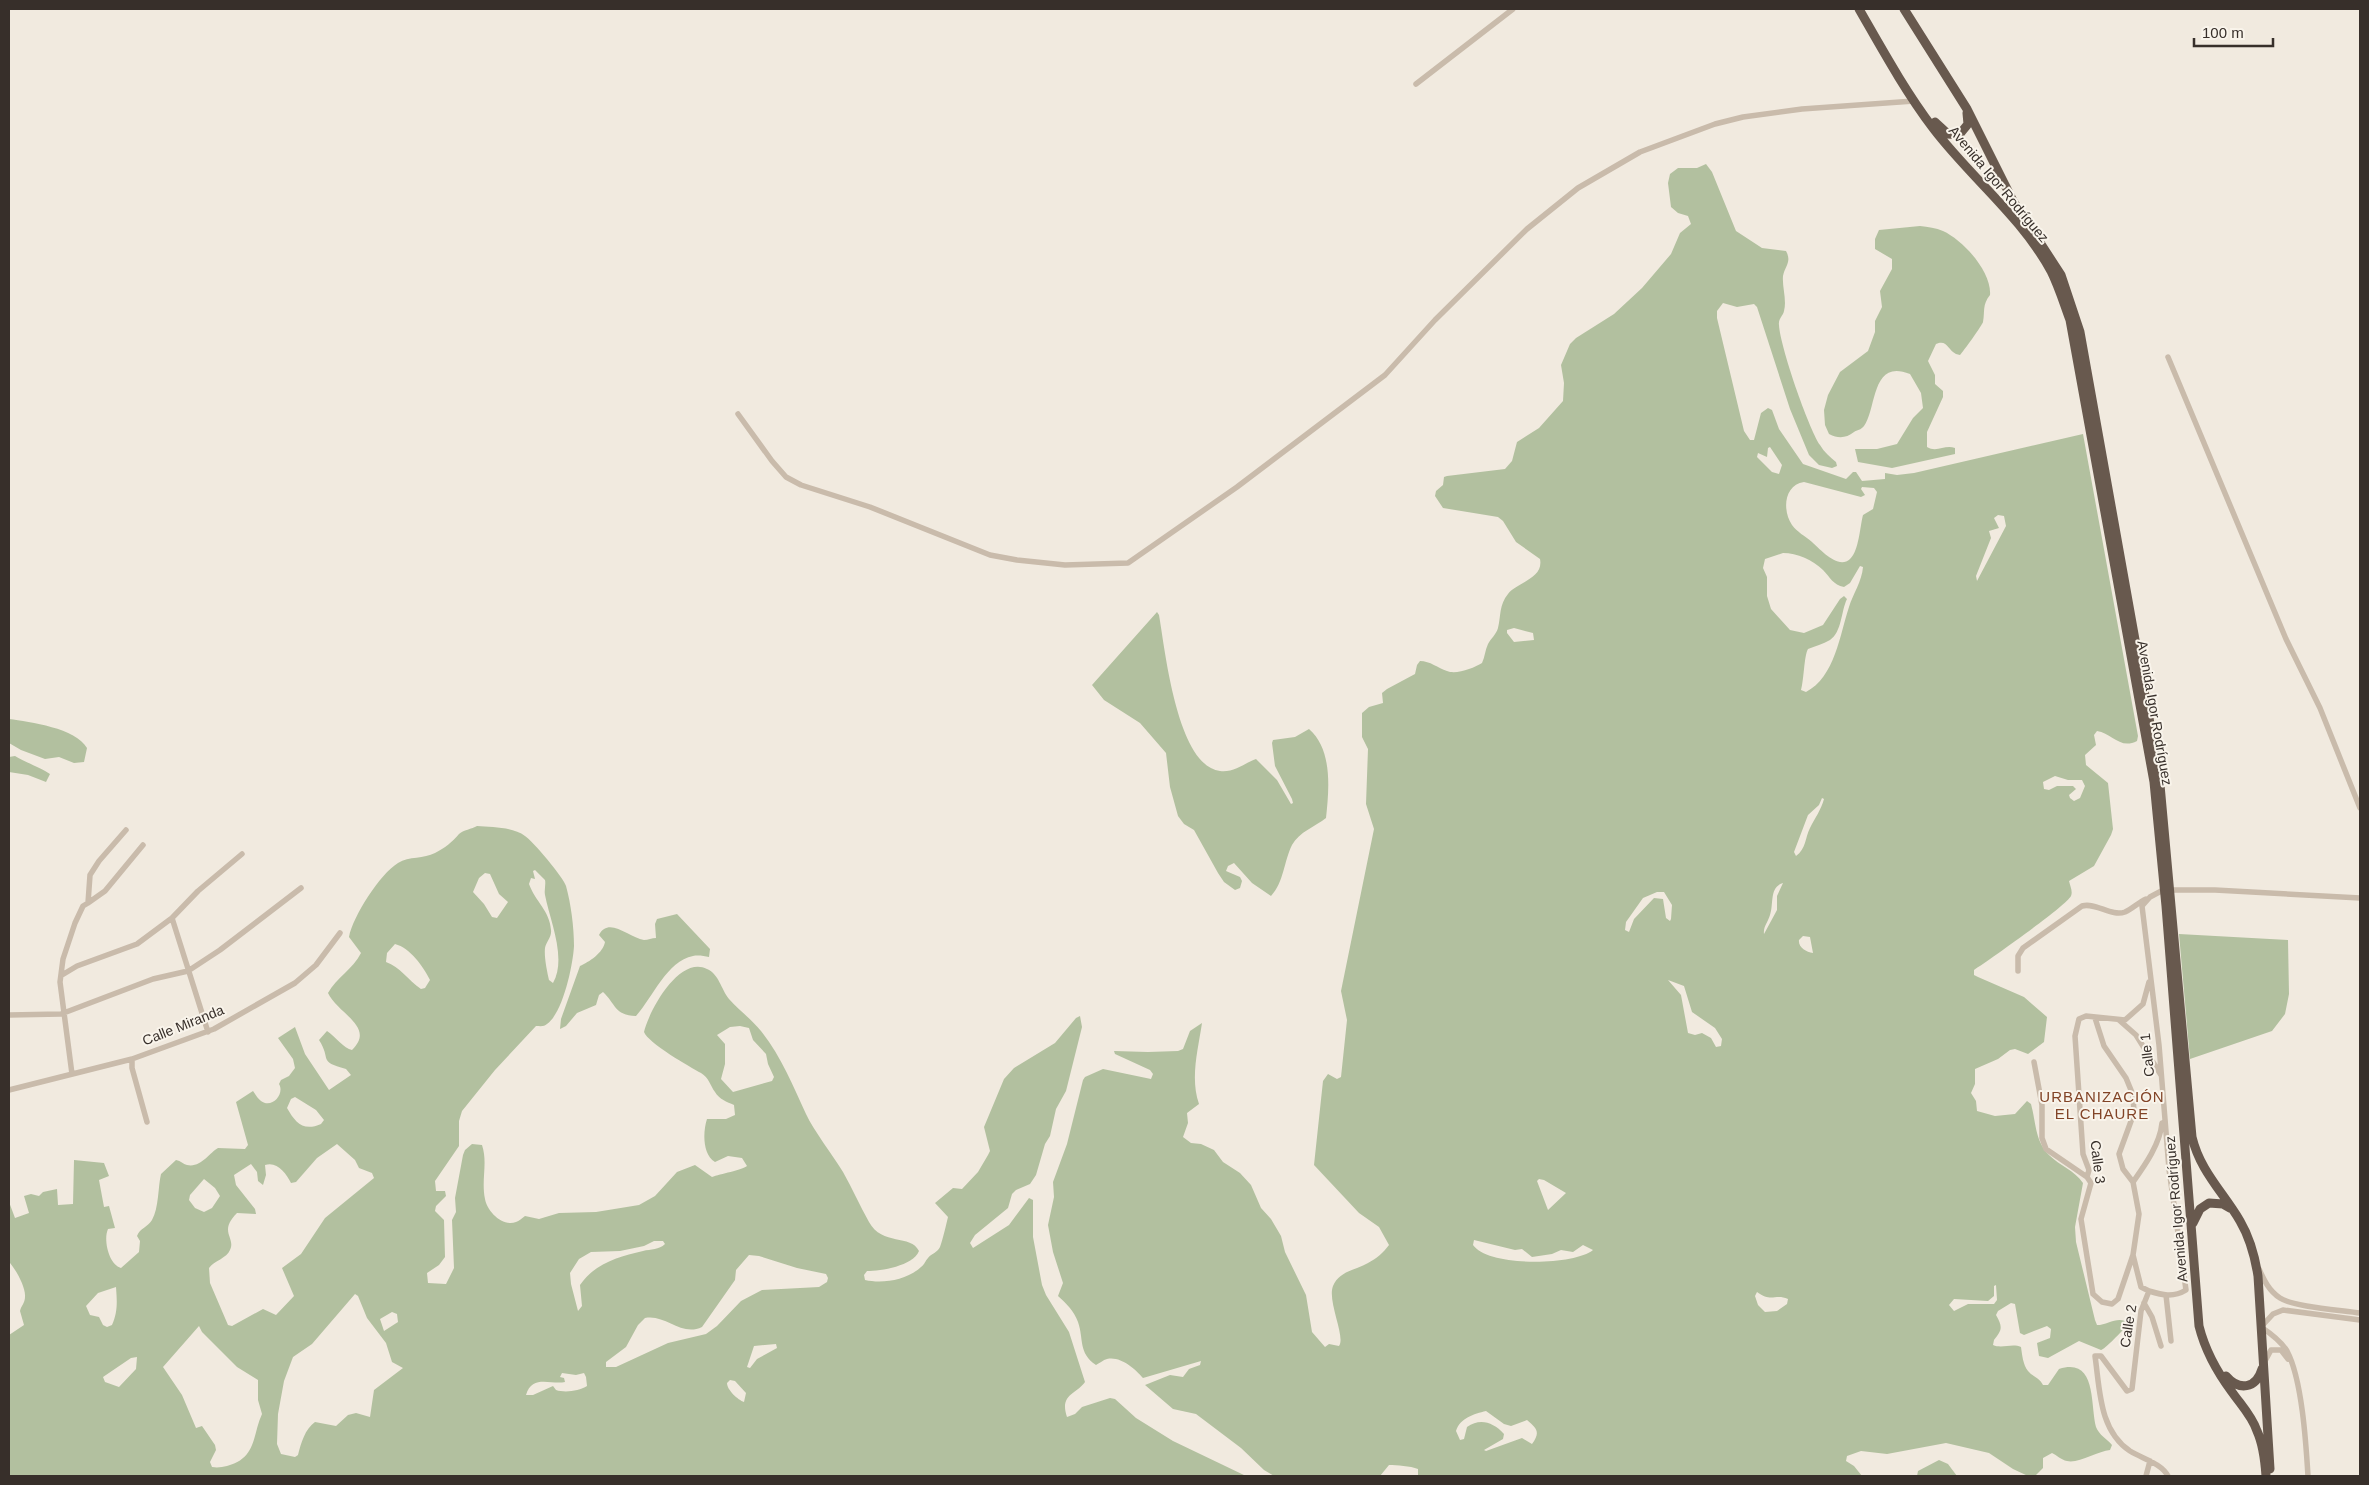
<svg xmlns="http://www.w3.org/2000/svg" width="2369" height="1485" viewBox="0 0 2369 1485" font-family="Arial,sans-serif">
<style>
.green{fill:#b2c09f;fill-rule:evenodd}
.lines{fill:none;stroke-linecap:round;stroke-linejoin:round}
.minor{stroke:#c9bbab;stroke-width:5.5}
.trunk{stroke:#68594e;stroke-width:9}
.labels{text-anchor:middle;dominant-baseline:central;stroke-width:4;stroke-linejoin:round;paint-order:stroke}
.street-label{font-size:14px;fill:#372f2a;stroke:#f9f4eb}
.neighbourhood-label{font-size:15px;letter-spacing:1px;fill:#824427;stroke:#f9f4eb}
</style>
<rect width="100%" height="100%" fill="#f1eadf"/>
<path class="green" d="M 1706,164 L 1712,172 L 1736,231 L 1762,248 L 1786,251 C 1792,262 1785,266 1783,276 C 1782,287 1787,300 1784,311 C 1783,316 1778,319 1779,325 C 1780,346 1808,427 1820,445 C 1824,452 1830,457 1836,462 L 1837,466 L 1832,468 L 1819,465 L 1809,455 L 1790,409 L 1757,307 L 1754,304 L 1737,307 L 1723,303 L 1717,311 L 1717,318 L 1744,431 L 1750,440 L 1754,440 L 1761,413 L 1768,408 L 1772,410 L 1779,429 L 1803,464 L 1846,479 L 1853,472 L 1856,472 L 1862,481 L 1885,479 L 1885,473 L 1897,475 L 1914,473 L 2083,434 L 2138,736 L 2137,741 C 2120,750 2112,733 2097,731 L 2094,735 L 2096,745 L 2085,755 L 2086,765 L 2108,783 L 2113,829 L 2111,835 L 2094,866 L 2069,881 C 2070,886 2073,891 2071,896 C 2066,906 1988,961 1974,970 L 1974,975 L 1978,977 L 2024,997 L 2047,1017 L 2044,1042 L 2028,1054 L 2015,1049 L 2010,1050 L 1998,1059 L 1975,1069 L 1975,1084 L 1971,1093 L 1976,1101 L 1977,1111 L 1995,1116 L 2015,1114 L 2027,1101 L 2031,1104 C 2036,1122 2035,1141 2049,1155 C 2060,1166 2074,1170 2083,1183 L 2075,1227 L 2076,1242 L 2095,1320 L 2097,1325 C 2107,1325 2116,1317 2125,1321 L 2123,1330 C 2119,1334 2105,1349 2101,1350 L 2079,1341 L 2048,1358 L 2039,1356 L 2037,1343 L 2050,1338 L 2051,1329 L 2047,1326 L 2024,1335 L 2020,1333 L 2015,1304 L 2011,1303 L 1998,1311 L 1996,1315 C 2003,1327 2002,1330 1994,1340 L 1993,1345 C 2002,1349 2012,1343 2021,1347 C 2022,1354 2023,1365 2028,1371 C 2033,1377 2039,1377 2043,1385 L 2048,1385 L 2059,1369 C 2097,1357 2090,1404 2096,1427 C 2099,1435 2107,1439 2112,1445 L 2110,1450 C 2098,1451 2078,1464 2067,1461 C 2061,1460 2057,1455 2052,1453 L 2043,1458 L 2043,1468 L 2035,1476 L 2028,1476 L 2013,1469 L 1989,1453 L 1946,1443 L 1887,1454 L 1861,1451 L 1847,1456 L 1846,1461 L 1854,1466 L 1862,1476 L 1418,1476 L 1418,1469 C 1410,1466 1397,1465 1389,1465 L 1380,1476 L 1274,1476 L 1264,1470 L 1241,1448 L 1196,1414 L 1173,1409 L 1145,1385 L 1170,1375 L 1183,1377 L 1189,1369 L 1200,1365 L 1201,1361 L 1143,1378 C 1135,1369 1121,1356 1107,1359 C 1103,1360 1100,1363 1096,1365 C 1078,1353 1084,1339 1078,1322 C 1074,1311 1066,1303 1058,1296 L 1063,1283 L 1053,1252 L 1048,1225 L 1054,1197 L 1053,1182 L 1067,1144 L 1083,1080 L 1085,1077 L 1103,1069 L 1151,1079 L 1153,1074 L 1150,1070 L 1115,1054 L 1114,1051 L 1148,1052 L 1178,1051 L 1183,1049 L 1190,1031 L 1202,1023 C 1198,1050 1190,1078 1199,1104 L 1187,1113 L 1188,1123 L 1183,1137 L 1191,1143 L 1201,1144 L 1214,1150 L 1223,1162 L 1240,1173 L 1251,1185 L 1261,1208 L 1271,1219 L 1281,1236 L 1285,1252 L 1306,1295 L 1312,1332 L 1325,1347 L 1329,1344 L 1339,1346 C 1346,1337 1327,1301 1333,1286 C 1339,1271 1356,1270 1368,1263 C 1376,1259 1384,1252 1389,1245 L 1379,1227 L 1359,1213 L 1314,1165 L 1323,1081 L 1328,1074 L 1337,1079 L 1341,1077 L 1347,1020 L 1341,991 L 1374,829 L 1366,804 L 1368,749 L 1362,737 L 1362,713 L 1369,707 L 1383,703 L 1382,693 L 1387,689 L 1415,674 L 1417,665 L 1420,661 C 1430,661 1438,668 1447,671 C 1456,675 1474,668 1482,663 C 1485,657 1485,650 1488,644 C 1491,638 1496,635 1498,628 C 1501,615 1499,605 1508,594 C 1517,582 1544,579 1540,559 L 1516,542 L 1503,521 L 1498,517 L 1443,508 L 1435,496 L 1436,491 L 1443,485 L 1444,477 L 1447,476 L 1505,469 L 1512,461 L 1517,442 L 1539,428 L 1563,401 L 1564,383 L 1561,365 L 1570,344 L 1576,338 L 1614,314 L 1642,288 L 1671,254 L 1680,233 L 1691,224 L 1688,216 L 1678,213 L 1671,207 L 1668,183 L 1670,174 L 1678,168 L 1697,168 ZM 1770,447 L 1782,465 L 1779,474 L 1772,472 L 1757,457 L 1758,453 L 1767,457 L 1768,448 ZM 1804,482 L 1861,497 L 1865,495 L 1861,489 L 1862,487 L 1874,488 L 1877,492 L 1873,509 L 1863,515 C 1860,526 1859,551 1850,559 C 1838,570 1820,549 1812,542 C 1805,536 1797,532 1792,525 C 1782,510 1784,485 1804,482 ZM 1998,515 L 2004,516 L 2006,526 L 1977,581 L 1976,576 L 1991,538 L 1989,531 L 1999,528 L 1994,518 ZM 1783,553 C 1797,553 1813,560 1823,570 C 1830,577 1833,585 1844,587 L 1850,583 L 1860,566 L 1863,567 C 1862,581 1853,594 1849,607 C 1840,634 1835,677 1806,692 L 1801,690 C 1804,680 1804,656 1808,649 C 1815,646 1823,644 1830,640 C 1842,632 1841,611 1847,599 L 1844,596 L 1840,599 L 1823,625 L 1804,633 L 1790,630 L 1771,609 L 1767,596 L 1767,577 L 1763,568 L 1765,559 ZM 1514,628 L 1533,633 L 1534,640 L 1514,642 L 1507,633 L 1507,630 ZM 2055,776 L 2068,780 L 2082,780 L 2085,786 L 2080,798 L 2074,801 L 2070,798 L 2069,795 L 2076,789 L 2073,786 L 2057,786 L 2049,790 L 2044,789 L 2043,782 ZM 1822,798 L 1824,799 C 1821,810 1815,818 1810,828 C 1805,838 1806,849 1796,856 L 1794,852 L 1808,815 L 1819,805 ZM 1783,883 L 1777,896 L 1777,910 L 1764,934 C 1763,927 1768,922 1770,915 C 1774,904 1769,887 1783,883 ZM 1657,892 L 1664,892 L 1672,905 L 1671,919 L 1670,921 L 1666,918 L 1663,899 L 1654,898 L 1634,919 L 1629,932 L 1625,930 L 1626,922 L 1643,898 ZM 1803,936 L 1810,937 L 1813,953 C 1806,952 1798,947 1799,940 ZM 1668,980 L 1684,986 L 1692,1012 L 1715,1028 L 1722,1039 L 1721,1046 L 1716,1047 L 1711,1038 L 1702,1033 L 1695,1035 L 1688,1033 L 1681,995 ZM 1539,1179 L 1544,1180 L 1566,1193 L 1548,1210 L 1537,1181 ZM 1474,1240 L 1515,1250 L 1522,1249 L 1532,1257 L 1552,1254 L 1561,1250 L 1573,1252 L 1583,1245 L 1593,1250 C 1573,1266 1488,1267 1473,1245 ZM 1996,1285 L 1997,1300 L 1994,1304 L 1968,1304 L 1954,1311 L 1949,1305 L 1954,1299 L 1988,1301 L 1994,1296 L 1994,1286 ZM 1757,1292 C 1772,1303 1775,1293 1788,1299 L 1787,1304 L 1777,1311 L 1765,1312 L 1758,1305 L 1755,1296 ZM 1486,1411 L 1504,1424 L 1511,1426 L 1527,1420 C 1538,1429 1540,1433 1532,1444 L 1522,1438 L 1486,1451 L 1484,1450 L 1503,1439 L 1504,1434 C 1493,1422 1480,1418 1467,1427 L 1464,1439 L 1460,1440 L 1456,1431 C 1460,1418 1474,1414 1486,1411 Z
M 1920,226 C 1928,227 1936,228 1943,231 C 1963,240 1992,272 1990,295 C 1982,305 1985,311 1983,322 C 1983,324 1963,352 1960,355 L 1956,354 C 1948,350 1947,339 1936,344 L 1928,361 L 1935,375 L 1935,384 L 1943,391 L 1943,397 L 1927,432 L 1927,447 C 1937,453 1945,444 1955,448 L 1955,454 L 1892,468 L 1858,462 L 1855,449 L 1877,449 L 1897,444 L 1913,418 L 1923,408 L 1921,393 L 1910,374 C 1871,358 1877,408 1864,426 C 1861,430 1857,430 1854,432 C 1846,438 1839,439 1829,434 L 1825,425 L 1824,410 L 1828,395 L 1840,372 L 1868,351 L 1875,332 L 1875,321 L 1882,307 L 1880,291 L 1892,269 L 1892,259 L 1875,249 L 1875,239 L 1879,230 Z
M 1157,612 L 1159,615 C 1165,649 1177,766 1220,771 C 1233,773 1245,763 1256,759 L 1277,780 L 1291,804 L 1293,803 L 1292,799 L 1275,766 L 1272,743 L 1273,740 L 1295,737 L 1309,729 C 1333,750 1329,790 1326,818 C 1316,826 1299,832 1292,845 C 1284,861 1284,882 1271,896 L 1252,883 L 1234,863 L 1228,866 L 1226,871 L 1240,877 L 1242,881 L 1240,888 L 1235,890 L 1224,882 L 1218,873 L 1194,830 L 1184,824 L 1178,816 L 1170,787 L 1166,753 L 1140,723 L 1104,700 L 1092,685 Z
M 9,719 C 30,722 76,728 87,748 L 84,762 L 74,763 L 59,757 L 45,759 L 21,750 L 9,743 Z
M 15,756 C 25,762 43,769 50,774 L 46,782 L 28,775 L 9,772 L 9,757 Z
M 477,826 C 492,827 513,827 525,836 C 532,840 564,878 566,886 C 571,904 574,927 574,946 C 573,965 563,1013 547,1024 C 544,1027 540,1026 536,1026 L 495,1070 L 462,1111 L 459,1121 L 459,1146 L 435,1181 L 436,1191 L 445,1191 L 446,1196 L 436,1206 L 435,1211 L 444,1220 L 445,1257 L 439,1265 L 427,1273 L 428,1283 L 446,1284 L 454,1268 L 452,1220 L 456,1212 L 455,1198 L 463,1155 L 465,1150 L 472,1144 L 482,1145 C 488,1163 481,1180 485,1199 C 487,1211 502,1227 516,1222 C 519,1221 522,1218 525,1216 L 539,1219 L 559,1213 L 596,1212 L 639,1205 L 655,1196 L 677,1172 L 695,1165 L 712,1177 C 720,1174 742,1170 747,1166 L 742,1158 L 728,1156 L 715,1162 C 702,1154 703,1131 707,1119 L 726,1119 L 735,1115 L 734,1105 C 727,1102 719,1099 715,1092 C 710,1085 709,1078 701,1073 C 690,1067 648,1043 644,1032 C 649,1011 679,955 707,969 C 719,974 721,989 729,999 C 739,1010 751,1019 761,1031 C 781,1056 793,1086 806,1114 C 814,1131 832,1154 843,1172 C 852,1188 860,1206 869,1222 C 882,1246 911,1234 919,1251 C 913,1266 881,1271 867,1271 L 864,1275 L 865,1280 C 883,1284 907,1280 921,1267 C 925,1264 925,1261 928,1258 C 932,1253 937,1253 940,1247 C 943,1239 946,1225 948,1217 L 935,1203 L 953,1188 L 962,1189 L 978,1172 L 988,1155 L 990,1151 L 984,1127 L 1004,1079 L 1014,1068 L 1055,1043 L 1076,1018 L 1080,1016 L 1082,1027 L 1066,1091 L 1056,1109 L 1050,1136 L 1045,1144 L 1036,1175 L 1030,1184 L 1016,1190 L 1012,1194 L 1008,1208 L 975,1235 L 970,1243 L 973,1248 L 1009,1225 L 1029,1198 L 1033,1200 L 1033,1237 L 1042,1285 L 1046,1295 L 1069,1332 L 1085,1382 C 1077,1394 1059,1394 1067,1417 L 1075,1414 L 1082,1407 L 1110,1398 L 1115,1399 L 1136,1418 L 1173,1441 L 1246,1476 L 9,1476 L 9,1335 L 24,1325 L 20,1311 C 21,1306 25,1303 25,1297 C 26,1287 15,1268 9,1262 L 9,1202 L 15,1218 L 29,1213 L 24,1196 L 31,1194 L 39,1196 L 43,1192 L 57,1189 L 58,1205 L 73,1204 L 74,1160 L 104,1163 L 109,1176 L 99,1180 L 104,1207 L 109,1206 L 115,1228 L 108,1229 C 103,1240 109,1265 121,1268 L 139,1252 L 140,1241 L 137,1236 C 140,1228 148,1227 152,1220 C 159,1208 158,1186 161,1174 L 176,1160 C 181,1161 183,1164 187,1165 C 201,1168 209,1153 218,1148 L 245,1149 L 248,1145 L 236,1102 L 253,1091 C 255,1094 258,1099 261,1101 C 272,1109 285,1094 279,1084 L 281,1080 L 289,1076 L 295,1068 L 293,1059 L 278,1038 L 295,1027 L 305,1054 L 329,1090 L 351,1075 L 346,1069 C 317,1061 332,1060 319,1040 L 327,1031 C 335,1036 344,1049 352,1050 C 376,1027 338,1014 328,993 C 336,978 353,969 361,953 L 349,937 C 353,916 380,874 398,863 C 409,856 424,859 435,853 C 445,848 452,842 459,834 C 463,830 472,829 477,826 ZM 535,870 L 545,880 C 546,885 544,890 545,895 C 550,921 567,958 553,983 L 549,980 C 547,971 544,957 545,948 C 546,942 552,937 551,930 C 550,911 535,901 529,884 L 531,878 L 535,879 L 533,871 ZM 485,873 L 490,874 L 499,894 L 508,902 L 497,918 L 492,917 L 484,904 L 473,892 L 479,878 ZM 395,944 C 410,948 423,966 430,980 L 425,988 L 421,989 C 408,980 400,967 386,962 L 387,953 ZM 740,1026 L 749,1028 L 753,1040 L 766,1054 L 768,1064 L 774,1077 L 772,1081 L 733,1092 L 721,1079 L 725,1064 L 725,1044 L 717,1035 L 730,1027 ZM 295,1097 L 316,1110 L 324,1120 L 321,1124 C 303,1132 295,1122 287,1108 L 291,1099 ZM 337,1144 L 355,1160 L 359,1168 L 372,1173 L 374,1178 L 325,1218 L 301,1254 L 282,1268 L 294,1296 L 276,1315 L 263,1309 L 232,1326 L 228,1325 L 210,1283 L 209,1268 C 214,1261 227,1258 230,1250 C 236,1237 218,1232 237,1213 L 256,1214 L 255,1209 L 236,1185 L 234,1175 L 251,1164 L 257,1172 L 258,1181 L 263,1185 L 266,1175 L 265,1165 C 277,1161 286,1173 291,1183 L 296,1182 L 317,1158 ZM 204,1179 L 215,1188 L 220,1196 L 212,1208 L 204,1212 L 195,1208 L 189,1200 L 190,1195 ZM 654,1241 L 663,1241 L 665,1244 C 659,1250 651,1249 643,1251 C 618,1257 595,1263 580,1285 L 582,1306 L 578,1311 L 571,1284 L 570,1273 L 579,1259 L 591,1252 L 620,1251 L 644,1246 ZM 749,1255 L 759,1256 L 797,1268 L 826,1274 L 828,1278 L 827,1282 L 819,1287 L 762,1290 L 741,1301 L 717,1326 L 706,1334 L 668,1343 L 616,1367 L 606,1367 L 606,1362 L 626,1347 L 638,1325 L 645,1318 C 666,1314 681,1337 702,1327 L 735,1280 L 736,1270 ZM 116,1287 C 117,1301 118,1312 112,1325 L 107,1327 L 103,1325 L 99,1317 L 90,1315 L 86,1306 L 98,1293 ZM 355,1294 L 358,1296 L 367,1318 L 386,1343 L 392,1362 L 403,1368 L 374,1390 L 370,1417 L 356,1413 L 348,1415 L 336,1426 L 315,1422 C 305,1429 301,1443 298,1455 L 295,1457 L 281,1454 L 277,1444 L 278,1414 L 284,1381 L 293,1357 L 312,1344 ZM 392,1312 L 397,1314 L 398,1322 L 384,1331 L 380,1319 ZM 199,1326 L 202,1332 L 237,1367 L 258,1380 L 258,1400 L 262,1414 C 252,1436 257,1458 227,1466 C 222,1467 218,1468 212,1467 L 210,1462 L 216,1450 L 215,1445 L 202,1426 L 196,1428 L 182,1395 L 163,1367 ZM 776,1344 L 777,1348 L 757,1359 L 750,1368 L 747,1367 L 754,1346 ZM 137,1357 L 136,1369 L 119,1387 L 105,1382 L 103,1377 L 131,1358 ZM 562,1373 L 576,1375 L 584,1373 L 586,1377 L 587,1386 C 579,1391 565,1393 556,1390 L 553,1386 L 533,1395 L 526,1395 C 532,1374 551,1385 565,1382 L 564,1378 L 560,1377 ZM 730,1380 L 735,1381 L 746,1393 L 744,1402 C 738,1400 727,1390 727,1383 Z
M 677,914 L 710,949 L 709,957 C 704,956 698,955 693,956 C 667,961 653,997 636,1016 C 614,1015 616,1004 603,992 L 599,995 L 596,1005 L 577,1013 L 566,1026 L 560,1029 L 561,1019 L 580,966 C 589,962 603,953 605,942 L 599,935 C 609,916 629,938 644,940 C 648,940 652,938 656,938 L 655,924 L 657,919 Z
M 2179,934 L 2288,940 L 2289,994 L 2285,1014 L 2272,1031 L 2190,1059 Z
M 1939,1460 L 1948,1464 L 1957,1476 L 1917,1476 L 1918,1471 Z"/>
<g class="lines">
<path class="minor" d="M 1416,84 L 1513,9
M 2168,357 L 2286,639 L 2320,708 L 2360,808
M 738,414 L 772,461 L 786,477 L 801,485 L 870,507 L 990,555 L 1017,560 L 1065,565 L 1128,563 L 1237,487 L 1385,375 L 1435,320 L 1527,229 L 1578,188 L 1640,152 L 1715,124 L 1743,117 L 1802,109 L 1914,101
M 2171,890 L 2215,890 L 2360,898
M 88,903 L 105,891 L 143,845
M 172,918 L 208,1032
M 2018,971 L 2018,956 L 2023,948 L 2082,906 C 2096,902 2111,917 2125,912 C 2132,909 2139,902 2146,899
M 62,975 L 77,966 L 137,944 L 172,918 L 198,891 L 242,854
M 9,1015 L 61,1014 L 153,979 L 188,971 L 220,950 L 301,888
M 2095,1018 L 2104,1046 L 2126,1078 L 2133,1095 L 2134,1113 L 2119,1154 L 2123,1169 L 2133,1182 L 2139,1214 L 2133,1255 L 2141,1287 L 2149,1291 L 2141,1311 L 2132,1389 L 2127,1391 L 2101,1356 L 2095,1356 C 2100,1390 2099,1430 2130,1451 C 2143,1459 2161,1463 2168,1476
M 2119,1020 L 2136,1035 L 2161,1075
M 132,1059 L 132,1068 L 147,1122
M 2034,1062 L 2042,1105 L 2042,1138 L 2046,1149 L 2087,1177
M 72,1074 L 60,982 L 63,959 L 75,923 L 83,906 L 88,903 L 90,875 L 99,861 L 126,830
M 9,1090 L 132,1059 L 214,1029 L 295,983 L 316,965 L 340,933
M 2133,1182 C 2145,1165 2160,1144 2162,1123
M 2133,1255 L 2118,1299 L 2112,1304 L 2102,1302 L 2093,1294 L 2081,1219 L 2091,1183 L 2087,1177 L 2089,1170 L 2083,1154 L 2075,1036 L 2079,1019 L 2086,1016 L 2125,1020 L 2143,1004 L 2149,982
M 2259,1269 C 2264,1280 2269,1291 2280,1298 C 2294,1307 2341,1310 2360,1313
M 2149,1291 C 2162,1295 2173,1298 2186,1290 L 2169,1169 L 2159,1045 L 2142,906 L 2150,897 L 2165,889
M 2166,1295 L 2171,1341
M 2144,1303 L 2152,1317 L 2161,1346
M 2264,1363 L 2271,1350 L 2281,1350 L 2288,1359
M 2146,1476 L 2150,1461
M 2308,1476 C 2306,1443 2302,1379 2287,1351 C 2281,1341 2270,1333 2261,1327 L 2273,1314 L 2283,1310 L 2360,1320"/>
<path class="trunk" d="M 1859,9 C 1882,49 1905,91 1933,128 C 1970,177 2021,216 2051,271 C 2059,287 2064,304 2070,320 L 2154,782 L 2166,906 L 2199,1326 C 2205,1350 2217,1372 2232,1392 C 2241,1405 2252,1416 2257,1431 C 2263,1444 2265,1461 2266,1476
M 1904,9 L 1967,109 L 2013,201 L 2061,275 L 2080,332 L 2159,774 L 2192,1137 C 2200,1171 2223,1192 2240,1221 C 2250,1238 2255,1257 2258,1276 L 2270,1469
M 1935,122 L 1948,134 L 1959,135 L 1968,124 L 1967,113
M 2193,1223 L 2200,1209 L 2209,1203 L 2223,1204 L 2230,1208
M 2226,1376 C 2239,1391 2256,1389 2262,1369"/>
</g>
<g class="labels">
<g class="street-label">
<text transform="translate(1999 184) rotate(50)">Avenida Igor Rodríguez</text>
<text transform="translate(2155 713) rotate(80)">Avenida Igor Rodríguez</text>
<text transform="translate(183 1025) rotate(-22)">Calle Miranda</text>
<text transform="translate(2147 1055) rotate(-96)">Calle 1</text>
<text transform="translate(2098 1162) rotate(83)">Calle 3</text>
<text transform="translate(2176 1209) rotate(-95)">Avenida Igor Rodríguez</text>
<text transform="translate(2128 1326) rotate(-81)">Calle 2</text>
</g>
<g class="neighbourhood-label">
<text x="2102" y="1096">URBANIZACIÓN<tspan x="2102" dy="17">EL CHAURE</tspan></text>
</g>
</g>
<rect width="2369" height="1485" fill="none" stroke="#372f2a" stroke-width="20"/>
<path d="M2194 38v8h79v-8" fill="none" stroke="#372f2a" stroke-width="2.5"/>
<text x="2202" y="38" font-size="15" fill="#372f2a" stroke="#f9f4eb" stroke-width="4" paint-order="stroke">100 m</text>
</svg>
